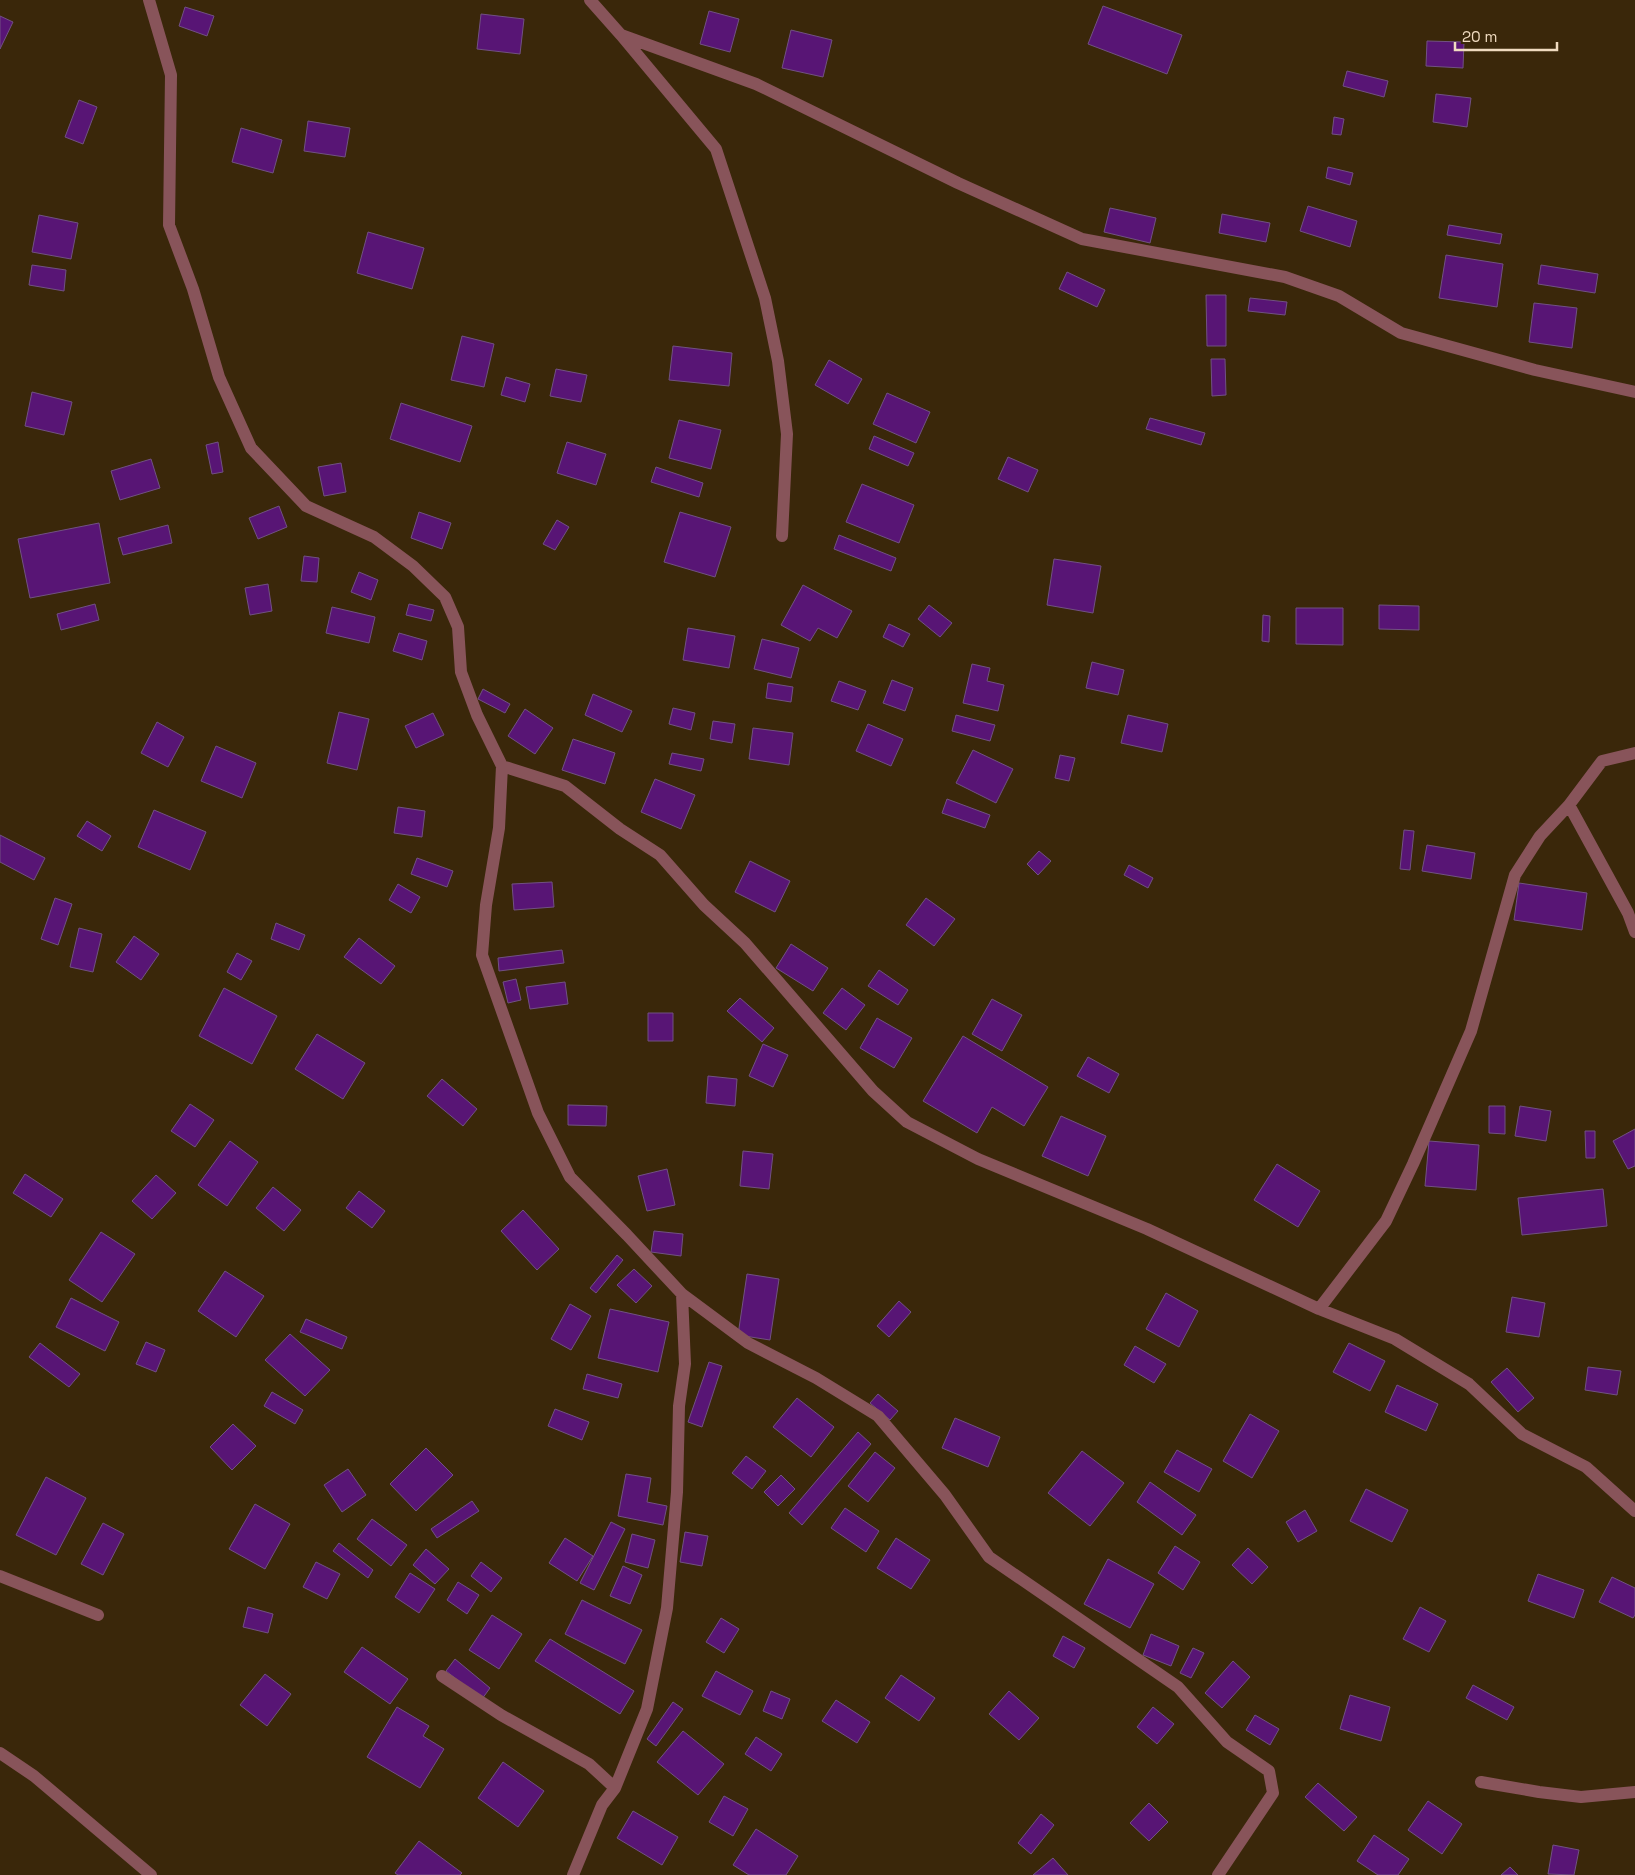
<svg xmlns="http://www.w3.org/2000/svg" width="1635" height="1875" viewBox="0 0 1635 1875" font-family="'Space Grotesk',sans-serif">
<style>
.building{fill:#581575;stroke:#715182}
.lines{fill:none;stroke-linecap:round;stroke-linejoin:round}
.street{stroke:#88545a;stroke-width:12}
</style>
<rect width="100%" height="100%" fill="#3a270a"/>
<path class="building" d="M 1103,6 L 1182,35 L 1167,74 L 1088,44 Z
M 185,7 L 214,16 L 207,36 L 179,26 Z
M 709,11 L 739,19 L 730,52 L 700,44 Z
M 481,14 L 524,19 L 520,54 L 477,49 Z
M 0,16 L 13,22 L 0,49 Z
M 791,30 L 832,40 L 823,77 L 782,68 Z
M 1427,41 L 1464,42 L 1463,68 L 1426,66 Z
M 1347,71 L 1388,81 L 1384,97 L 1343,86 Z
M 1436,94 L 1471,98 L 1467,127 L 1433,122 Z
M 79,100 L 97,107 L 83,144 L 65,137 Z
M 1334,117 L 1344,119 L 1341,135 L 1332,134 Z
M 308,121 L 350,128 L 345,157 L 304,151 Z
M 241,128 L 282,140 L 273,173 L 232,162 Z
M 1328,167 L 1353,173 L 1350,185 L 1326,178 Z
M 1308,206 L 1357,221 L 1350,247 L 1300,231 Z
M 1110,208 L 1156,218 L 1150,243 L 1104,232 Z
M 1222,214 L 1270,223 L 1266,242 L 1219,233 Z
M 39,215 L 78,223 L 71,259 L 32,252 Z
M 1449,225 L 1502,234 L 1500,244 L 1447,235 Z
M 368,232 L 424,248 L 412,289 L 357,273 Z
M 1446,255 L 1503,264 L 1497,307 L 1439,298 Z
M 32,265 L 66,270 L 64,291 L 29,285 Z
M 1541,265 L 1598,274 L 1595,293 L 1538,284 Z
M 1067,272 L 1105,290 L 1097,307 L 1059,289 Z
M 1206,295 L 1226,295 L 1226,346 L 1207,346 Z
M 1250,298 L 1287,302 L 1285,315 L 1248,311 Z
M 1534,303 L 1577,308 L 1572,348 L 1529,342 Z
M 462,336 L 494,344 L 484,387 L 451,380 Z
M 673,346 L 732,353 L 729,386 L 669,380 Z
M 1211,359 L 1225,359 L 1226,395 L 1212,396 Z
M 829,360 L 862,379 L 848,404 L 815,385 Z
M 556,369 L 587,375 L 581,402 L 550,396 Z
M 506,377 L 530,384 L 525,402 L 501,395 Z
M 32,392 L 72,402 L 64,435 L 25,426 Z
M 887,393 L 930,412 L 916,443 L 873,424 Z
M 401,403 L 472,426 L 460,462 L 390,439 Z
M 1150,418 L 1205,433 L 1201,445 L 1146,429 Z
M 679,420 L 721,430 L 711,469 L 669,458 Z
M 874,436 L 914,453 L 908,466 L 869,449 Z
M 218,442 L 223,472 L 212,474 L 206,445 Z
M 567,442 L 606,454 L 596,485 L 557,473 Z
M 1008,457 L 1038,470 L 1028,492 L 998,479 Z
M 151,459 L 160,488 L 120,500 L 111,471 Z
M 341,463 L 346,492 L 324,496 L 318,467 Z
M 656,467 L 703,483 L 699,497 L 651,482 Z
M 862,484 L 914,505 L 899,543 L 846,522 Z
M 279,506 L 287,527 L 258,539 L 249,518 Z
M 419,512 L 451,523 L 442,549 L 411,538 Z
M 680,512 L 731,527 L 715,577 L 664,562 Z
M 557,520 L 569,527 L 555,550 L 543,544 Z
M 99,523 L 110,583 L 30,598 L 18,539 Z
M 168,525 L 172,543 L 123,555 L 118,538 Z
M 839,535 L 896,558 L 891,571 L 834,549 Z
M 304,556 L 319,558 L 317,582 L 301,581 Z
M 1054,559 L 1101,566 L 1093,613 L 1047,605 Z
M 359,572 L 378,580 L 371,600 L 351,592 Z
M 268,584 L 272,611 L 250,615 L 245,588 Z
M 803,585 L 852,611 L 837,638 L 818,628 L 810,641 L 781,625 Z
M 95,604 L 99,620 L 61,630 L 57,614 Z
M 409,604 L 434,610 L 431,621 L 406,615 Z
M 929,605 L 952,623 L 940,637 L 918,619 Z
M 1379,605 L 1419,606 L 1419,630 L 1379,629 Z
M 332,607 L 375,617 L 369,643 L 326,633 Z
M 1296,608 L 1343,608 L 1343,645 L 1296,644 Z
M 1263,615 L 1270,616 L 1269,642 L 1262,641 Z
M 889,624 L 910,634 L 903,647 L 883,637 Z
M 688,628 L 735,636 L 729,668 L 683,660 Z
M 399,633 L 427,641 L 422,660 L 393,651 Z
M 762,639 L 799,648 L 791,678 L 754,669 Z
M 1092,662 L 1124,670 L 1118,695 L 1086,688 Z
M 972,664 L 990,668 L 987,681 L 1004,685 L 998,711 L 963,703 Z
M 892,680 L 913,688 L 905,711 L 883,703 Z
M 839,681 L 866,691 L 858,710 L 831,701 Z
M 768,683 L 793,687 L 791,702 L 766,698 Z
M 483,689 L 510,704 L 505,713 L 478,699 Z
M 593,694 L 632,711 L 622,732 L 585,715 Z
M 673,708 L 695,713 L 691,730 L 669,724 Z
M 525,709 L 553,728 L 535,754 L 508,736 Z
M 339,712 L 369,719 L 357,770 L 327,763 Z
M 433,713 L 444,735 L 416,748 L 405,726 Z
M 956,715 L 995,725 L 990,741 L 952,731 Z
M 1128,715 L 1168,724 L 1162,752 L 1121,743 Z
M 713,721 L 735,724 L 732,743 L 710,739 Z
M 157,722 L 184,737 L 168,767 L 141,753 Z
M 868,724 L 903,739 L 891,766 L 856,751 Z
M 753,728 L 793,733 L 789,765 L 749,759 Z
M 573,739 L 615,753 L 605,784 L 562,770 Z
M 216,746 L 256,763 L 242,798 L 201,781 Z
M 973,750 L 1013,769 L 996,803 L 956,783 Z
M 672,753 L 704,759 L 701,771 L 669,764 Z
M 1060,755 L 1075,758 L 1069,781 L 1055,778 Z
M 655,779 L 695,795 L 681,829 L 641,812 Z
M 947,799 L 990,815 L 985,828 L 942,813 Z
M 398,807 L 425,811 L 422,837 L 394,833 Z
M 154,810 L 206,832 L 190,870 L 138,847 Z
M 87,821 L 111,836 L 102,851 L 77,836 Z
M 1404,830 L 1414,831 L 1410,870 L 1400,869 Z
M 0,835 L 45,858 L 34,880 L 0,862 Z
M 1427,845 L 1475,853 L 1471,879 L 1422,871 Z
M 1039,851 L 1051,861 L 1038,875 L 1027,864 Z
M 417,858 L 453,871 L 447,887 L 411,874 Z
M 750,861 L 790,881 L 775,912 L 735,892 Z
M 1129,865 L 1153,878 L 1148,888 L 1124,875 Z
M 552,882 L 554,907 L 514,910 L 512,884 Z
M 1519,883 L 1587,893 L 1582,930 L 1514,920 Z
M 398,884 L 420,897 L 411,913 L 389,900 Z
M 55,898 L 72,904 L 58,945 L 41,939 Z
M 926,898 L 955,919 L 934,946 L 906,925 Z
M 276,923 L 305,935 L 299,950 L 271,939 Z
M 79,928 L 102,934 L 93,972 L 70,967 Z
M 134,936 L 159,954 L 141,980 L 116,962 Z
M 359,938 L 395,966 L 381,984 L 344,957 Z
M 791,944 L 828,968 L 813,991 L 776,968 Z
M 562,950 L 564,963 L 499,971 L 498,958 Z
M 237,953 L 252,961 L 241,980 L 227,972 Z
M 879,970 L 908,990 L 898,1005 L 868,986 Z
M 516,979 L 521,1000 L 508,1003 L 503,982 Z
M 565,982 L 568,1004 L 530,1009 L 526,987 Z
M 224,988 L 277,1016 L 252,1064 L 199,1036 Z
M 842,988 L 865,1005 L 846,1030 L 823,1013 Z
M 740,998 L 774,1028 L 762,1042 L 727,1011 Z
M 992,999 L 1022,1015 L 1002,1051 L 972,1034 Z
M 648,1013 L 673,1013 L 673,1041 L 648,1041 Z
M 877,1018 L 912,1038 L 894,1068 L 860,1048 Z
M 317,1034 L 365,1063 L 343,1099 L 295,1069 Z
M 963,1036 L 1048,1087 L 1024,1126 L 992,1107 L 977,1133 L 923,1101 Z
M 763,1044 L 788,1055 L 773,1087 L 749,1076 Z
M 1088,1057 L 1119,1074 L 1109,1093 L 1077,1076 Z
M 708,1076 L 737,1079 L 735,1106 L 706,1103 Z
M 442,1079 L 477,1109 L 463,1126 L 427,1096 Z
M 190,1104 L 214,1120 L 195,1147 L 171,1131 Z
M 568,1105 L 607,1106 L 606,1126 L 568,1125 Z
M 1489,1106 L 1505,1106 L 1505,1134 L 1489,1133 Z
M 1520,1106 L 1551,1111 L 1546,1141 L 1515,1136 Z
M 1061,1116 L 1106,1136 L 1088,1176 L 1042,1156 Z
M 1635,1129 L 1635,1166 L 1628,1169 L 1613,1141 Z
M 1585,1131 L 1595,1131 L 1595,1158 L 1586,1158 Z
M 230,1141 L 258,1162 L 227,1206 L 198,1185 Z
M 1429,1141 L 1479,1145 L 1476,1190 L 1425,1186 Z
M 743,1151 L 773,1154 L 769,1189 L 740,1186 Z
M 1277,1164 L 1320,1191 L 1298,1227 L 1254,1200 Z
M 667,1169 L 675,1205 L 647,1211 L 638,1176 Z
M 25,1174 L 63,1199 L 51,1217 L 13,1193 Z
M 156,1175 L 176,1193 L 152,1219 L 132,1201 Z
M 273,1187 L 301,1210 L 284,1231 L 256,1208 Z
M 1603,1189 L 1607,1226 L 1522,1235 L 1518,1198 Z
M 359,1191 L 385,1211 L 372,1228 L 346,1208 Z
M 523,1210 L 559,1249 L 537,1270 L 501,1231 Z
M 654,1231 L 683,1234 L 681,1256 L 651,1252 Z
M 101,1232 L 135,1254 L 102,1302 L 69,1280 Z
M 617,1255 L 623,1260 L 596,1293 L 590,1288 Z
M 634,1269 L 652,1286 L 636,1303 L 617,1285 Z
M 225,1271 L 264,1296 L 236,1337 L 198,1311 Z
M 747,1274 L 779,1279 L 770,1340 L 738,1335 Z
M 1166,1293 L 1198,1311 L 1179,1347 L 1146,1329 Z
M 1512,1297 L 1545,1303 L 1539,1337 L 1506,1332 Z
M 71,1298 L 119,1322 L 105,1351 L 56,1327 Z
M 899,1301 L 911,1312 L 889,1337 L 877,1326 Z
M 570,1304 L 591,1316 L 571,1350 L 551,1339 Z
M 610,1309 L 669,1322 L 658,1372 L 598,1358 Z
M 306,1319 L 347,1337 L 342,1349 L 300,1332 Z
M 290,1334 L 330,1370 L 305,1396 L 265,1360 Z
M 146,1342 L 165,1350 L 156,1372 L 136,1364 Z
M 40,1343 L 80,1374 L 69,1387 L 29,1357 Z
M 1349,1343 L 1385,1361 L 1370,1391 L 1333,1372 Z
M 1135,1346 L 1166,1364 L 1154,1383 L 1124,1365 Z
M 709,1362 L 722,1366 L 702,1427 L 688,1422 Z
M 1588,1367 L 1621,1371 L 1617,1395 L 1585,1390 Z
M 1507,1368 L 1534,1398 L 1518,1412 L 1491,1382 Z
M 587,1374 L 622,1384 L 618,1398 L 583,1389 Z
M 1397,1385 L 1438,1404 L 1426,1431 L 1385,1412 Z
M 272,1392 L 303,1410 L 295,1424 L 264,1406 Z
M 878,1394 L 898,1411 L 890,1420 L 870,1403 Z
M 797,1398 L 834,1427 L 811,1457 L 773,1427 Z
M 555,1409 L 589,1422 L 582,1440 L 548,1426 Z
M 1250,1414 L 1279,1431 L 1252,1478 L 1223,1461 Z
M 955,1418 L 1000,1437 L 988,1467 L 942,1448 Z
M 233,1424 L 256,1446 L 232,1470 L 210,1447 Z
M 858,1432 L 871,1444 L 802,1525 L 789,1513 Z
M 426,1448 L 453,1475 L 416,1511 L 390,1484 Z
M 1177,1450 L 1212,1469 L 1199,1492 L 1164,1472 Z
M 1082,1451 L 1124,1483 L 1090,1526 L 1048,1493 Z
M 875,1452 L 895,1468 L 868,1502 L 848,1486 Z
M 746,1456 L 766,1471 L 752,1489 L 732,1473 Z
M 348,1469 L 366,1495 L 342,1512 L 324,1485 Z
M 626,1474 L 651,1478 L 647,1502 L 667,1506 L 663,1525 L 618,1516 Z
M 781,1475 L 795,1489 L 778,1506 L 764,1492 Z
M 46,1477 L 86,1498 L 56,1555 L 16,1535 Z
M 1150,1482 L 1196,1515 L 1182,1535 L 1137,1502 Z
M 1366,1489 L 1408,1510 L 1392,1542 L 1350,1521 Z
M 472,1501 L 479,1511 L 437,1538 L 431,1529 Z
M 255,1504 L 290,1524 L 265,1569 L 229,1549 Z
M 845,1508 L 879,1531 L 866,1552 L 831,1528 Z
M 1305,1510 L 1317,1531 L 1298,1542 L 1286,1522 Z
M 372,1519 L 407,1545 L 391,1566 L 357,1539 Z
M 611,1522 L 625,1529 L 594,1590 L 580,1583 Z
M 103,1523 L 124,1534 L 103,1575 L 81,1564 Z
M 685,1532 L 708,1536 L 702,1566 L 680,1562 Z
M 632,1534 L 655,1540 L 648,1568 L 625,1562 Z
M 565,1538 L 593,1556 L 577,1581 L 549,1563 Z
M 896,1538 L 930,1560 L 911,1589 L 877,1568 Z
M 339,1543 L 373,1570 L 368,1578 L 333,1551 Z
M 1175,1546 L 1200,1562 L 1183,1590 L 1158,1573 Z
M 1248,1548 L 1268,1567 L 1252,1584 L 1232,1565 Z
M 426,1549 L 449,1569 L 435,1584 L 413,1565 Z
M 1108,1559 L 1154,1584 L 1130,1628 L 1084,1604 Z
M 316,1562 L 340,1574 L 327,1599 L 303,1587 Z
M 481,1562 L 502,1578 L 491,1592 L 471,1576 Z
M 623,1566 L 642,1575 L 630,1604 L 610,1596 Z
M 410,1573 L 435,1589 L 419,1613 L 395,1597 Z
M 1538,1574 L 1584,1590 L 1574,1618 L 1528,1601 Z
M 1612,1577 L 1635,1588 L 1635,1615 L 1633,1618 L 1599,1602 Z
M 458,1582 L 479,1595 L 467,1614 L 447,1600 Z
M 582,1600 L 642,1630 L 625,1664 L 565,1634 Z
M 248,1607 L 273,1614 L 268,1633 L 243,1627 Z
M 1420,1607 L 1446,1621 L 1429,1652 L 1403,1639 Z
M 492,1615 L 522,1634 L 499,1669 L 469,1650 Z
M 721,1618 L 739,1629 L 724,1653 L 706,1642 Z
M 1151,1634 L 1179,1646 L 1171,1666 L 1143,1655 Z
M 1063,1636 L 1085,1648 L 1074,1668 L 1053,1656 Z
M 550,1639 L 634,1691 L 620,1714 L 535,1661 Z
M 362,1647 L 408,1679 L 390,1704 L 344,1672 Z
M 1193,1648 L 1204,1653 L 1191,1678 L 1180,1673 Z
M 455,1659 L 490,1688 L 482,1699 L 446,1671 Z
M 1233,1661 L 1250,1677 L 1222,1708 L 1205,1693 Z
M 716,1671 L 753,1691 L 740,1715 L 702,1696 Z
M 265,1674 L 291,1694 L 267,1726 L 240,1705 Z
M 901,1675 L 935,1698 L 919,1721 L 885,1698 Z
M 1473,1685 L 1514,1707 L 1507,1720 L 1466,1698 Z
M 771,1691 L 790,1699 L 782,1719 L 763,1711 Z
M 1009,1691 L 1039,1718 L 1019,1740 L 989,1714 Z
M 1350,1695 L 1390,1707 L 1381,1741 L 1340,1729 Z
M 836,1700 L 870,1722 L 857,1743 L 822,1721 Z
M 673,1702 L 683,1709 L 656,1746 L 647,1739 Z
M 397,1707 L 429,1726 L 423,1736 L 444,1749 L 420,1788 L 367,1757 Z
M 1153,1707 L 1174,1724 L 1157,1744 L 1137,1727 Z
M 1255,1715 L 1279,1729 L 1270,1745 L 1246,1730 Z
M 683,1731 L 724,1764 L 698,1795 L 657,1762 Z
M 756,1737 L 782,1754 L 771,1771 L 745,1754 Z
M 503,1762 L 544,1791 L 518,1827 L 478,1798 Z
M 1318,1783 L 1357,1817 L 1344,1831 L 1305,1797 Z
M 724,1796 L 748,1809 L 733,1836 L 709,1822 Z
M 1428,1801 L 1462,1824 L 1442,1854 L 1408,1830 Z
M 1149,1803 L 1168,1822 L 1149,1841 L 1130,1823 Z
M 633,1811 L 678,1837 L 662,1865 L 617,1838 Z
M 1041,1814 L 1054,1825 L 1031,1854 L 1018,1843 Z
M 756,1829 L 798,1856 L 786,1875 L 749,1875 L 733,1865 Z
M 1374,1835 L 1409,1859 L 1398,1875 L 1378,1875 L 1357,1861 Z
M 419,1841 L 462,1873 L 460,1875 L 398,1875 L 395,1873 Z
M 1553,1845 L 1579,1850 L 1574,1875 L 1548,1874 Z
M 1053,1858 L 1068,1875 L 1033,1875 Z
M 1510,1867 L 1518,1875 L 1501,1875 Z"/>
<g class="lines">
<path class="street" d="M 149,0 L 171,75 L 169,225 L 193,289 L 219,377 L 251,448 L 306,506 L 374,537 L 413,566 L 445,597 L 458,627 L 461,672 L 477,715 L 502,766 L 565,786 L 620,829 L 660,855 L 704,905 L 745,943 L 873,1091 L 907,1122 L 978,1159 L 1147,1229 L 1319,1309 L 1395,1339 L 1469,1384 L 1522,1434 L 1586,1467 L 1635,1511
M 590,0 L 621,35 L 756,84 L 958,183 L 1082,239 L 1285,277 L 1339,296 L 1401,333 L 1535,370 L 1635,392
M 621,35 L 716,149 L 765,298 L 778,361 L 787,434 L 782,536
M 502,766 L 499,828 L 486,905 L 482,955 L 538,1113 L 570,1177 L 627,1235 L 682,1294 L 748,1343 L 816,1378 L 878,1416 L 945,1495 L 989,1557 L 1178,1687 L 1227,1742 L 1269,1771 L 1273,1793 L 1218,1875
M 1569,805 L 1628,913 L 1635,932
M 1319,1309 L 1386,1221 L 1413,1164 L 1471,1031 L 1515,875 L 1540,836 L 1569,805 L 1602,761 L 1635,753
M 0,1576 L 98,1615
M 442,1676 L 501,1715 L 589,1764 L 615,1788
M 0,1753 L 34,1776 L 151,1875
M 1481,1782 L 1539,1792 L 1581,1797 L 1635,1792
M 573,1875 L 602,1805 L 615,1788 L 647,1709 L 667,1608 L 677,1492 L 679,1406 L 685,1364 L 682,1294"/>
</g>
<path d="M1455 42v8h102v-8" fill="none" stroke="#f0dbc0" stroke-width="2.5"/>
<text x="1462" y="42" font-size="15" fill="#f0dbc0" stroke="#3a270a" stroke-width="4" paint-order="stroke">20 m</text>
</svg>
